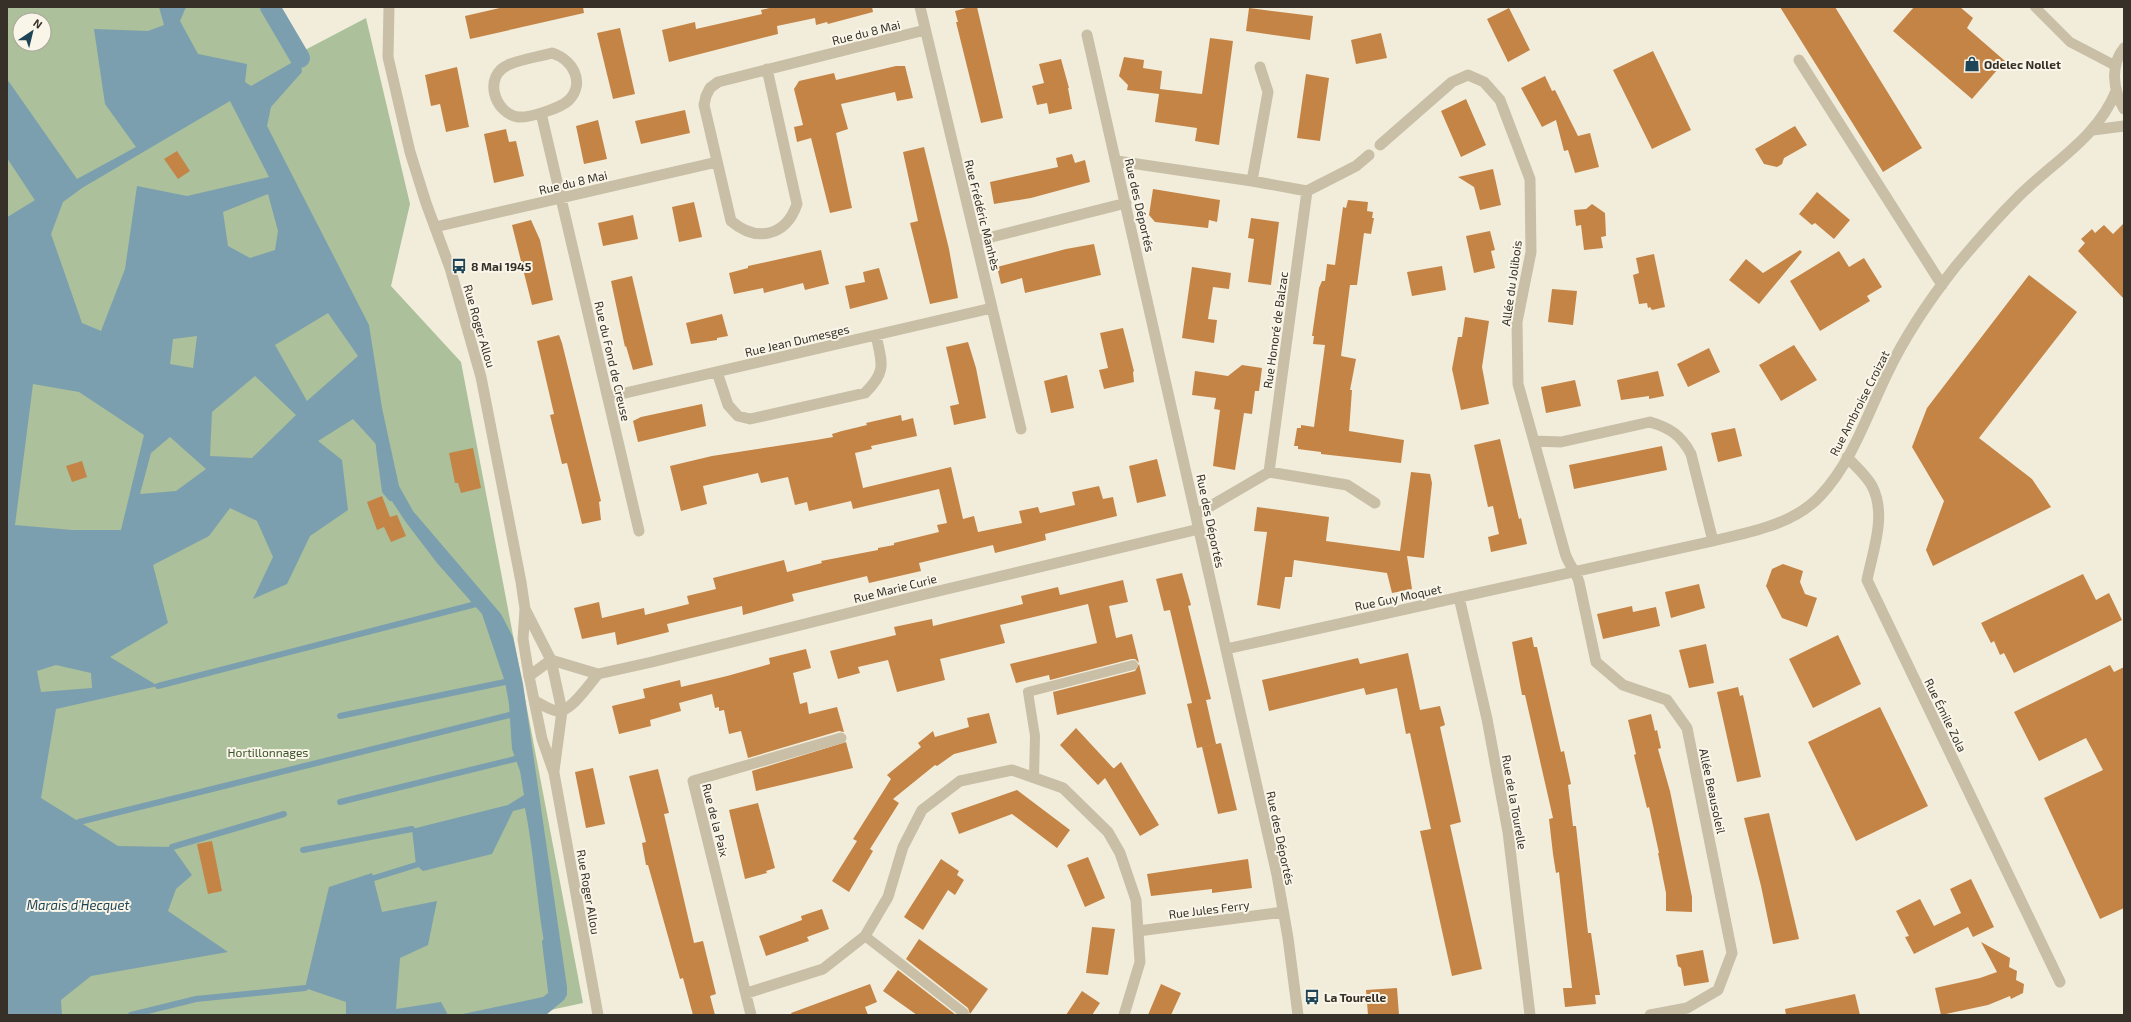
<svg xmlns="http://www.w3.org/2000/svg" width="2131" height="1022" viewBox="0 0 2131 1022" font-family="'Exo 2',sans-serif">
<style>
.green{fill:#abc09b;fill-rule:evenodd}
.water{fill:#7b9fae;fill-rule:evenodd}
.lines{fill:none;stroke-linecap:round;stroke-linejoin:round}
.stream{stroke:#7b9fae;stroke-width:6}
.canal{stroke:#7b9fae;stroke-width:20}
.building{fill:#c48446}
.service{stroke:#c9bfa7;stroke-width:10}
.minor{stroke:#c9bfa7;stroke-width:11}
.tertiary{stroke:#c9bfa7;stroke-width:11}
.labels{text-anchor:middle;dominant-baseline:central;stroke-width:4;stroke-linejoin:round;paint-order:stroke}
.street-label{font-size:12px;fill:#363028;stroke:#f9f5e8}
.poi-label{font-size:12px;font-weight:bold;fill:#363028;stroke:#f9f5e8;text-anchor:start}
.park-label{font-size:12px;fill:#3b542c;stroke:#f9f5e8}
.water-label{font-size:13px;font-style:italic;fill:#1e4557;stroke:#f9f5e8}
</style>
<rect width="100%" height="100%" fill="#f2eddb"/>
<path class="green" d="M 7,7 L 280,7 L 305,50 L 366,18 L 410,204 L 391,286 L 461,362 L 583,1003 L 527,1015 L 7,1015 ZM 20,20 L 44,20 L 44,44 L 20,44 Z"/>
<path class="water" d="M 159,7 L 186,7 L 180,21 L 198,54 L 247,64 L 245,82 L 251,86 L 300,58 L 302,72 L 271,107 L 267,126 L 369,325 L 382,408 L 399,486 L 413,511 L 501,614 L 513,637 L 523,684 L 567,987 L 567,995 L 564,1000 L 546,1015 L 458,1015 L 543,997 L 552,990 C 553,969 545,951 542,930 C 536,890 533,849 525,808 L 513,811 L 492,854 L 423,871 L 416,865 L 412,829 L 508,805 L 524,795 L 520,771 L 512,749 L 509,704 L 505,682 L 482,614 L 437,563 L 405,521 L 386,492 L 383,474 L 385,469 L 375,443 L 353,419 L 318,441 L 342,460 L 348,510 L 310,536 L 287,584 L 253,599 L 273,557 L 257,521 L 230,508 L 209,536 L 153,565 L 168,623 L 110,657 L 158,686 L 56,709 L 41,798 L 118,846 L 172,847 L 192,875 L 176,889 L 168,911 L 228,952 L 91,976 L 61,1000 L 62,1015 L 7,1015 L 7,227 C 20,226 29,214 38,205 L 7,158 L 7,79 L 77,179 L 136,147 L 105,104 L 94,29 L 148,31 L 164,25 ZM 230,101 L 269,177 L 187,196 L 137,186 L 125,269 L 101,331 L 82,323 L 51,234 L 63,202 L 82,188 ZM 268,194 L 278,231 L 275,250 L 250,258 L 228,246 L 223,212 ZM 328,313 L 358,356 L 307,401 L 275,345 ZM 197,336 L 193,368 L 170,364 L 173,339 ZM 255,376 L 296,415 L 252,458 L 210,456 L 212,412 ZM 33,384 L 79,392 L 144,435 L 121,530 L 72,530 L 15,525 ZM 170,437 L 206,469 L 176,491 L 140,494 L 151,453 ZM 56,665 L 91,673 L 92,688 L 41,692 L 37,671 Z
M 372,873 L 382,912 L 437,901 L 428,945 L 400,958 L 396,1009 L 441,1002 L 448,1015 L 346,1015 L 346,1002 L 305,988 L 329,887 Z"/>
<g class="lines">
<path class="stream" d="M 379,448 L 385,491 L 391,498
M 158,686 L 480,603
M 340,716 L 505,682
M 340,802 L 515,759
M 79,822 L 510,715
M 172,847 L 284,814
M 303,850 L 412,829
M 374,878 L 416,865
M 545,942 L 552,999 L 550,999
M 131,1015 L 196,999 L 305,988"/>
<path class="canal" d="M 270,7 L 300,58
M 7,229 L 46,205"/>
</g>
<path class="building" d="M 504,7 L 583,7 L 584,13 L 470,39 L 465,16 Z
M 774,7 L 872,7 L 873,12 L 828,24 L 827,22 L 816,25 L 815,18 L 777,26 L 778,34 L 669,62 L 662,30 L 695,22 L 696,29 L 762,14 L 761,10 Z
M 970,7 L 977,7 L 1003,118 L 981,123 L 956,22 L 958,22 L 955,11 Z
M 1780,7 L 1835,7 L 1922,148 L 1883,172 Z
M 1914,7 L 1960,7 L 1973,18 L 1967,28 L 2005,61 L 1972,99 L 1893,31 Z
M 1249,8 L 1313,16 L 1310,40 L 1246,31 Z
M 1509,8 L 1530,50 L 1508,62 L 1487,19 Z
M 620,28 L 635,94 L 613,99 L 597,33 Z
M 1381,33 L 1387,58 L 1356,64 L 1351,40 Z
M 1210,38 L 1233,41 L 1219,145 L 1195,141 L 1197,128 L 1155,122 L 1159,94 L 1127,90 L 1128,85 L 1119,76 L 1124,57 L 1144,60 L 1143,68 L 1162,71 L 1160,89 L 1202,94 Z
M 1653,51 L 1691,130 L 1652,149 L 1613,70 Z
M 1061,59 L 1069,88 L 1068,88 L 1072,109 L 1049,114 L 1047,103 L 1037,105 L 1032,86 L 1044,83 L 1039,64 Z
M 896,66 L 905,66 L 913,98 L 897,101 L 895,92 L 841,104 L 848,129 L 836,133 L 852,208 L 830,213 L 811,138 L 797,142 L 794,127 L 803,125 L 794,89 L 799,81 L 834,73 L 836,80 Z
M 457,67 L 469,127 L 446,132 L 440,104 L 431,106 L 425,75 Z
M 1306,74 L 1329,78 L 1320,141 L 1297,138 Z
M 1545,76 L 1552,91 L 1555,90 L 1578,136 L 1590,133 L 1599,167 L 1575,173 L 1568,150 L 1564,151 L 1556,120 L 1542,127 L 1521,88 Z
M 1466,99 L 1486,145 L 1461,157 L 1441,111 Z
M 685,110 L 690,133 L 641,144 L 635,121 Z
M 598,120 L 607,159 L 584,164 L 576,126 Z
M 1795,126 L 1807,145 L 1784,158 L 1782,164 L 1777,167 L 1764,164 L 1755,149 Z
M 506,129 L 509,142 L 516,141 L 524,176 L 494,183 L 484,134 Z
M 924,147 L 949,249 L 958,298 L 930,304 L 910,223 L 918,221 L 903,152 Z
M 177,151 L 190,171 L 178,179 L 164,159 Z
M 1072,154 L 1075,163 L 1085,160 L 1090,182 L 1031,198 L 994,204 L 990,182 L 1058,167 L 1056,158 Z
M 1493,169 L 1501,205 L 1480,210 L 1474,187 L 1458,177 Z
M 1153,189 L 1220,200 L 1217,222 L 1209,220 L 1208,228 L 1155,222 L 1149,215 Z
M 1817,192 L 1850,220 L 1834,239 L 1815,223 L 1812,225 L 1799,214 Z
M 1348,200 L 1368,202 L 1367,211 L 1373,212 L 1372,218 L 1374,218 L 1371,234 L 1364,233 L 1357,285 L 1350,285 L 1341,356 L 1356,359 L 1350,390 L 1352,390 L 1349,431 L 1404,440 L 1401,463 L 1321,454 L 1321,452 L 1298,449 L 1298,446 L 1294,446 L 1297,428 L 1301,428 L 1301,425 L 1314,427 L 1325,345 L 1313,344 L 1314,336 L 1312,336 L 1319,288 L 1322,281 L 1325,281 L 1327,264 L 1335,265 L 1343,207 L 1346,208 Z
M 694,202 L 702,237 L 679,242 L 672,207 Z
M 1592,204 L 1605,213 L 1606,236 L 1601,237 L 1603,248 L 1584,250 L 1581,225 L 1576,226 L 1574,210 L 1586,209 Z
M 633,215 L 638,239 L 603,246 L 598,223 Z
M 1251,218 L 1279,222 L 1271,285 L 1248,282 L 1254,239 L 1248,238 Z
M 531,220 L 540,240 L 553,300 L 532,305 L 512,225 Z
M 2124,223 L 2124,299 L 2078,251 L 2085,243 L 2081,239 L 2092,229 L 2095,233 L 2104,225 L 2113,234 Z
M 1490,231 L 1495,250 L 1491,251 L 1495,268 L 1474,273 L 1466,236 Z
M 1094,244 L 1101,275 L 1025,293 L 1022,278 L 1001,284 L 997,267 L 1066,249 Z
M 821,250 L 829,284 L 805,290 L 803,283 L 764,293 L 763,288 L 734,294 L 729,273 L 748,268 L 748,266 Z
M 1800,250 L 1802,252 L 1759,304 L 1729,280 L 1746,259 L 1763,273 Z
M 1839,251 L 1849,267 L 1864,258 L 1882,287 L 1867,296 L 1870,301 L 1820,331 L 1790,281 Z
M 1654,254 L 1665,307 L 1652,310 L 1650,307 L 1648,308 L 1647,303 L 1639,304 L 1633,275 L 1639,273 L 1636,258 Z
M 1442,266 L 1446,290 L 1412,296 L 1407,272 Z
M 1192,267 L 1231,273 L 1229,289 L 1213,287 L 1208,319 L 1217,320 L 1214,343 L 1182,338 Z
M 879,268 L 888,299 L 850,309 L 845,286 L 865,282 L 863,272 Z
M 2029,275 L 2077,312 L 1979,438 L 2032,479 L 2051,507 L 1933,566 L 1926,550 L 1944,501 L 1912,447 L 1927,408 Z
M 632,276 L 653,365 L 633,370 L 626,346 L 625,347 L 611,281 Z
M 1552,289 L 1577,291 L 1573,325 L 1548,322 Z
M 722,314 L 728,336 L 717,338 L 717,340 L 691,344 L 686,323 Z
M 1465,317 L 1489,321 L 1482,367 L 1489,404 L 1461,410 L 1452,369 L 1458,337 L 1462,337 Z
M 1123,328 L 1134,371 L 1133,372 L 1134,382 L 1104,389 L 1099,370 L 1108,368 L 1100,333 Z
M 559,335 L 562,343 L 601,501 L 599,502 L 601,520 L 582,524 L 567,463 L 562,464 L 550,415 L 554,414 L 537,341 Z
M 968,342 L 976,368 L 986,418 L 954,425 L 950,406 L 959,404 L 946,347 Z
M 1794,345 L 1817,380 L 1781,401 L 1759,365 Z
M 1709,348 L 1720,372 L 1688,387 L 1677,364 Z
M 1242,365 L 1262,368 L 1259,391 L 1255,391 L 1252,414 L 1244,413 L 1235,470 L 1213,466 L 1220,410 L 1214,409 L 1216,398 L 1192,395 L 1195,371 L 1228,376 Z
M 1658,371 L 1664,396 L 1649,399 L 1649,396 L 1621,400 L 1617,380 Z
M 1067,375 L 1074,408 L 1051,413 L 1044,381 Z
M 1575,380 L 1581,406 L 1546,413 L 1541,387 Z
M 702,404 L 706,426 L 638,442 L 633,421 L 641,417 Z
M 901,415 L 902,421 L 913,418 L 917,436 L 871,446 L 872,449 L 855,453 L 863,488 L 951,467 L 963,519 L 974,516 L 978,532 L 1022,523 L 1019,511 L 1038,507 L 1040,513 L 1075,505 L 1072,492 L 1099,486 L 1103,499 L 1113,497 L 1117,516 L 1045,534 L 1046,540 L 995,553 L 993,545 L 919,563 L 921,571 L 869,583 L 867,576 L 792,594 L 794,601 L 743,615 L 742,606 L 667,624 L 669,632 L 617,645 L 615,632 L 582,639 L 574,608 L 599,602 L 602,618 L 644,608 L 645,615 L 689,604 L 687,596 L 716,589 L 713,578 L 784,560 L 787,572 L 822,563 L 821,561 L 878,550 L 878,548 L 894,545 L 894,543 L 939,532 L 937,525 L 947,523 L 939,489 L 853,509 L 851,501 L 809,511 L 807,502 L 795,505 L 788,477 L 761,483 L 758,473 L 703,486 L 707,504 L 681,511 L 670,466 L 712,456 L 816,440 L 833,437 L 832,434 L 842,431 L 867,425 L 866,423 Z
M 1735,428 L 1742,456 L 1718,462 L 1711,433 Z
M 1500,439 L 1519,519 L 1521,518 L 1527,544 L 1491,552 L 1488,537 L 1499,534 L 1493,506 L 1488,507 L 1474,445 Z
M 1662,446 L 1667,470 L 1574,489 L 1569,465 Z
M 473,448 L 481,488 L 461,493 L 458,483 L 455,483 L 449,453 Z
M 1157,459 L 1166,496 L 1137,503 L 1129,466 Z
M 82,461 L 87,477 L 72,482 L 66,466 Z
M 1411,472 L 1430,474 L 1432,483 L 1424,558 L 1407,556 L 1412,589 L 1392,593 L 1387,573 L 1294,560 L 1292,577 L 1285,577 L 1280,609 L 1257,605 L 1267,532 L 1254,531 L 1257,507 L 1329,517 L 1326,541 L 1400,551 Z
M 382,496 L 390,517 L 397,515 L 406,536 L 391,542 L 384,527 L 377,530 L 367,502 Z
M 1783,564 L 1803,571 L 1800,582 L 1805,594 L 1817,598 L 1807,627 L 1782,618 L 1766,586 L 1772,569 Z
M 1182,573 L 1191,605 L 1188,606 L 1211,699 L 1192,703 L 1170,610 L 1164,611 L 1156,579 Z
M 2083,574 L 2096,600 L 2109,593 L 2122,620 L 2014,673 L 2004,653 L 2000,655 L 1994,641 L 1991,643 L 1981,623 Z
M 1123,580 L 1128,602 L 1109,606 L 1116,638 L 1132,634 L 1139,663 L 1135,659 L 1131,659 L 1050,680 L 1049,675 L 1016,683 L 1010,664 L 1097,643 L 1088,604 L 1000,625 L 1005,643 L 940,659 L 945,680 L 897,692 L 888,660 L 858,667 L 860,673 L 838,679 L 830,651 L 896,635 L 894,627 L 932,619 L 933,626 L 1023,604 L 1021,596 L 1058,587 L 1060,595 Z
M 1699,584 L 1705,608 L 1671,618 L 1665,592 Z
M 1632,606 L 1633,612 L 1656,607 L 1660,626 L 1603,639 L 1597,614 Z
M 1838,635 L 1861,684 L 1813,708 L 1789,659 Z
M 1532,637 L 1534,647 L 1537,647 L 1561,752 L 1564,751 L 1571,784 L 1568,785 L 1573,826 L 1576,826 L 1588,933 L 1591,933 L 1600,995 L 1595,995 L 1596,1004 L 1565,1007 L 1563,988 L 1572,988 L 1559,872 L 1556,873 L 1553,854 L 1549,819 L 1553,818 L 1525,695 L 1522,695 L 1512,642 Z
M 1706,644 L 1714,683 L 1689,688 L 1679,650 Z
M 806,649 L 811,668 L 793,673 L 800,704 L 807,702 L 809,714 L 837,707 L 844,732 L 839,731 L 748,758 L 741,731 L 729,734 L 724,710 L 719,711 L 719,707 L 715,708 L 712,694 L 679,703 L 681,711 L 650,720 L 651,726 L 619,734 L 612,706 L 645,698 L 643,689 L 680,680 L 681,687 L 727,676 L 770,664 L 769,658 Z
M 1408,653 L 1420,710 L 1440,706 L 1445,725 L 1440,727 L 1461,822 L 1450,825 L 1482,969 L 1452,976 L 1420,831 L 1431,829 L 1410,733 L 1406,734 L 1397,688 L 1366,695 L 1364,688 L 1269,711 L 1262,680 L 1358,658 L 1360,664 Z
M 1139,664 L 1146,694 L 1057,715 L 1053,692 L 1135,671 Z
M 2110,665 L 2114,672 L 2124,667 L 2124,908 L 2100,919 L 2044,798 L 2103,770 L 2086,738 L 2039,761 L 2014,712 Z
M 1738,687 L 1740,696 L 1743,695 L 1761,777 L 1737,782 L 1717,692 Z
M 1206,700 L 1216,744 L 1197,748 L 1187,704 Z
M 1880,707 L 1928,806 L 1856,841 L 1808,742 Z
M 989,713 L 997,743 L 954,754 L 937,766 L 935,765 L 893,799 L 899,803 L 870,849 L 873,851 L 849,892 L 832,881 L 857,841 L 853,839 L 891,779 L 887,775 L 921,747 L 918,743 L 933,731 L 935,737 L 969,727 L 967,718 Z
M 1651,714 L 1655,731 L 1657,730 L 1661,748 L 1658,749 L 1670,791 L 1692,897 L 1692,912 L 1666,911 L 1666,893 L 1658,853 L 1659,853 L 1649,807 L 1647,808 L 1634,755 L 1636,754 L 1628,720 Z
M 1076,728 L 1114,769 L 1111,771 L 1121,762 L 1159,825 L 1140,836 L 1105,778 L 1098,785 L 1060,745 Z
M 846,742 L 853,768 L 756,791 L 752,771 Z
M 1221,743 L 1237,810 L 1218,814 L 1202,747 Z
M 593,768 L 605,824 L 586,828 L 575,772 Z
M 658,769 L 669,813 L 664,814 L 694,943 L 703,941 L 716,994 L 710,996 L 715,1015 L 693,1015 L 683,978 L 680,979 L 648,865 L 646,865 L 642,843 L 646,842 L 629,776 Z
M 1017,790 L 1070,830 L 1057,848 L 1012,814 L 959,834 L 951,813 Z
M 758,803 L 775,868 L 766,871 L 767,873 L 745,879 L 729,810 Z
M 1769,813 L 1799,939 L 1773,944 L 1761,886 L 1744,818 Z
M 212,841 L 222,891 L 208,894 L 197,844 Z
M 1088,857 L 1105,898 L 1085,907 L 1067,865 Z
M 941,859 L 959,871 L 957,875 L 964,880 L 955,895 L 948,890 L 923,930 L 904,917 Z
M 1248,859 L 1252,888 L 1212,893 L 1212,889 L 1151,896 L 1147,874 Z
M 1971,879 L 1994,927 L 1973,937 L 1968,927 L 1914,954 L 1905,937 L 1909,936 L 1896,911 L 1920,899 L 1934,926 L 1961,913 L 1950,889 Z
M 822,909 L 829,929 L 807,937 L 809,941 L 766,956 L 759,936 L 802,920 L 801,916 Z
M 1092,927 L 1115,929 L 1108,975 L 1086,973 Z
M 919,939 L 988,989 L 970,1014 L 968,1008 L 906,959 Z
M 1981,942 L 2010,958 L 2009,967 L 2017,971 L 2016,980 L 2024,984 L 2023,993 L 2011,999 L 2010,996 L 1988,1005 L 1941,1015 L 1935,988 L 1980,978 L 1997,972 Z
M 1703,950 L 1709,982 L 1684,986 L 1681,968 L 1678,966 L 1676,955 Z
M 898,970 L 956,1015 L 917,1015 L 883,991 Z
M 870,984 L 877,1002 L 865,1007 L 868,1015 L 792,1015 L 791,1013 Z
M 1161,984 L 1181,993 L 1171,1015 L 1148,1015 Z
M 1397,988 L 1399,1015 L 1368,1015 L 1366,990 Z
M 1082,991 L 1100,1003 L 1092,1015 L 1066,1015 Z
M 1855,994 L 1860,1015 L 1786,1015 L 1785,1009 Z"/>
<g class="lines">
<path class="service" d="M 2035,7 L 2070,42 L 2116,66
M 1034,778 L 1035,736 L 1028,692 L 1133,665
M 865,936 L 964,1013"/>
<path class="minor" d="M 920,7 L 1021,429
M 1087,35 L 1277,875 L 1288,938 L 1298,1015
M 2124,48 C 2110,65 2113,90 2124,109
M 552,53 C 572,59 586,82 569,100 C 561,108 530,118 518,117 C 494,113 483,76 508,65 C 521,59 538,57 552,53 Z
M 1799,60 L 1942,285
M 767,69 L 797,204 C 786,236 757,243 731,221 L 704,105 L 706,96 L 710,88 L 718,82 L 925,30
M 541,113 L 639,531
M 2093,130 L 2124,126
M 1380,145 L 1452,82 L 1468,75 L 1484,82 L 1500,100 L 1530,179 L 1531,252 L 1517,322 L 1518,384 L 1565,553 C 1568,564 1576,571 1579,582 L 1596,662 L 1623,685 L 1667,700 L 1687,728 L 1732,953 L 1718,990 L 1687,1008 L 1650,1015
M 1117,161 L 1252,181 L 1307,191
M 1252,181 L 1268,92 L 1260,67
M 1307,191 L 1356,166 L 1369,155
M 435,227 L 717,162
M 976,241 L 1126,203
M 717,372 L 728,405 L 738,416 L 750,419 L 865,393 C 887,371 882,364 876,335
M 608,397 L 992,308
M 1534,441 L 1561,442 L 1650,422 C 1670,428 1681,435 1691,454 L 1713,541
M 1847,457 C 1855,466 1866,475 1872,486 C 1887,515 1873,550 1867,580 L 2060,982
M 1269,472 L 1347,485 L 1375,503
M 1197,514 L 1269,472 L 1307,191
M 1459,597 L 1487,719 L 1508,832 L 1530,1015
M 1226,649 L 1713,541 C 1749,532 1794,525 1821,495 C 1852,462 1867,415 1887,374 C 1905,336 1930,299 1956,266 C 1976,242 1997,218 2019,196 C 2053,162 2098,137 2116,91
M 529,676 L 551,660 L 598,674 L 652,662 L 905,599 L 1199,529
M 535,701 C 541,704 551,711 558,711 C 571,712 590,683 598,674
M 1138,931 L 1283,912
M 747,993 L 823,969 L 865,936 L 888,897 L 903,847 L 922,810 L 960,781 L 1012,770 L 1063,788 L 1108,832 L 1120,853 L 1136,900 L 1140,962 L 1124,1015
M 751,1015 L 693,781 L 841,738"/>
<path class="tertiary" d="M 389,7 L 388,57 L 410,152 L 426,203 L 450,268 L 481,377 L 521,582 L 525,609 L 523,639 L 529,676 L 542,739 L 554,773 L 598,1015
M 525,609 L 551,660 L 562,711 L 554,771"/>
</g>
<defs>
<symbol id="shop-bare" viewBox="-9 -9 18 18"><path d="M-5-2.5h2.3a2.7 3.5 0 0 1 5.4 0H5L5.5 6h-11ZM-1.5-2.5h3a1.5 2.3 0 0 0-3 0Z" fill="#1e4557" stroke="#f9f5e8" stroke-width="2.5" paint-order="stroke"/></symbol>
<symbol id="bus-bare" viewBox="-9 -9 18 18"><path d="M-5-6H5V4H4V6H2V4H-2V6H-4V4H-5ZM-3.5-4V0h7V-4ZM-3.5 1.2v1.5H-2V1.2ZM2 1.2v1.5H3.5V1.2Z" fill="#1e4557" stroke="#f9f5e8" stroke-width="2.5" paint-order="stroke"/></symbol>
</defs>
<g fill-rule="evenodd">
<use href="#shop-bare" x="1961" y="53" width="22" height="22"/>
<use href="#bus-bare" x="448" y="255" width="22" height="22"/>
<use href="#bus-bare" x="1301" y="986" width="22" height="22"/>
</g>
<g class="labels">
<g class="street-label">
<text transform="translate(866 32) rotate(-14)">Rue du 8 Mai</text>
<text transform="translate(573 182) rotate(-13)">Rue du 8 Mai</text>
<text transform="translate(1140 205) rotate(77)">Rue des Déportés</text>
<text transform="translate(983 215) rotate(76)">Rue Frédéric Manhès</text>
<text transform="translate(1511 283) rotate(-82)">Allée du Jolibois</text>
<text transform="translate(480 326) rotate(74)">Rue Roger Allou</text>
<text transform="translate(1275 330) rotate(-82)">Rue Honoré de Balzac</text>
<text transform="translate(797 340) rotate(-13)">Rue Jean Dumesges</text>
<text transform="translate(613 361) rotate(77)">Rue du Fond de Creuse</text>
<text transform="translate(1859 403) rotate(-63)">Rue Ambroise Croizat</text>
<text transform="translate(1211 521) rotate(78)">Rue des Déportés</text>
<text transform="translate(895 588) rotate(-14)">Rue Marie Curie</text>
<text transform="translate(1398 597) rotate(-12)">Rue Guy Moquet</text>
<text transform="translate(1946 715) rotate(64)">Rue Émile Zola</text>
<text transform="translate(1713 791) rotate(78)">Allée Beausoleil</text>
<text transform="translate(1515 802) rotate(80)">Rue de la Tourelle</text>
<text transform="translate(716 820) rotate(76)">Rue de la Paix</text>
<text transform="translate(1281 838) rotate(78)">Rue des Déportés</text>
<text transform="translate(589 892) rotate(80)">Rue Roger Allou</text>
<text transform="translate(1209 909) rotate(-7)">Rue Jules Ferry</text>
</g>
<g class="poi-label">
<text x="1984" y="64">Odelec Nollet</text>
<text x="471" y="266">8 Mai 1945</text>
<text x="1324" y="997">La Tourelle</text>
</g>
<g class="park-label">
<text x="268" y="752">Hortillonnages</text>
</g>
<g class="water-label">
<text x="78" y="905">Marais d'Hecquet</text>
</g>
</g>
<rect width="2131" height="1022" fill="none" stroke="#363028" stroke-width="16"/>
<g transform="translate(32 32) rotate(35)"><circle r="19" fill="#f9f5e8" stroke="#aba69b"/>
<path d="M0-3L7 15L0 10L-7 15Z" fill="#1e4557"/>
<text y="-6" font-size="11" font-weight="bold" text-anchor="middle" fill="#363028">N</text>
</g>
</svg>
